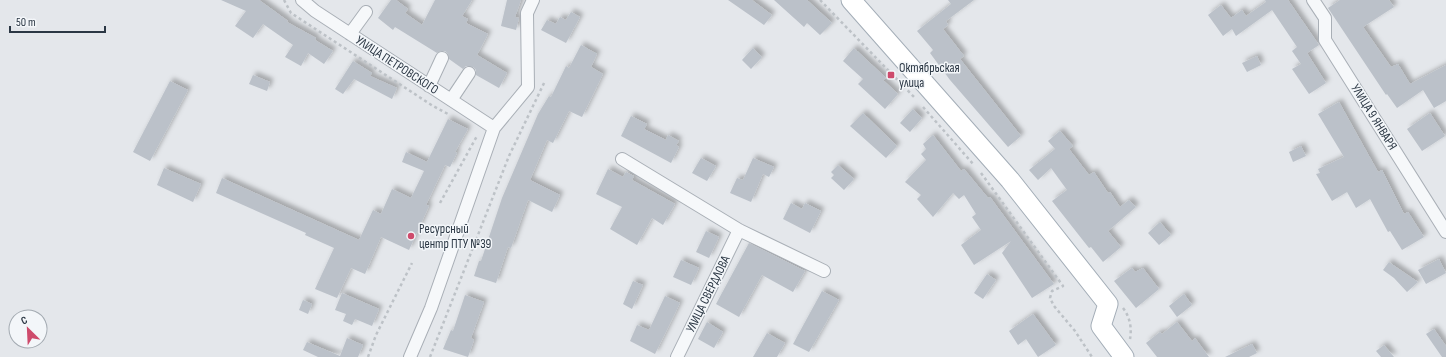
<svg xmlns="http://www.w3.org/2000/svg" width="1446" height="357" viewBox="0 0 1446 357" font-family="'Sofia Sans Condensed',sans-serif">
<style>
.building{fill:#bbc1c9;filter:url(#shadow)}
.lines{fill:none;stroke-linecap:round;stroke-linejoin:round}
.minor-casing{stroke:#a9afb6;stroke-width:14}
.primary-casing{stroke:#a3adb7;stroke-width:21}
.path{stroke:#bdc2c7;stroke-width:2.5;stroke-dasharray:3 3;stroke-linecap:butt}
.minor{stroke:#f6f8fa;stroke-width:12}
.primary{stroke:#fff;stroke-width:19}
.poi-dot{fill:#ce4b6c;stroke:#f3f6f9;stroke-width:1.5}
.labels{text-anchor:middle;dominant-baseline:central;stroke-width:3;stroke-linejoin:round;paint-order:stroke}
.street-label{font-size:13px;fill:#2b3744;stroke:#f3f6f9}
.poi-label{font-size:13px;fill:#2b3744;stroke:#f3f6f9;text-anchor:start}
</style>
<defs>
<filter id="shadow"><feDropShadow dx="3.5" dy="-3.5" stdDeviation="2" flood-color="#0004"/></filter>
</defs>
<rect width="100%" height="100%" fill="#e4e7eb"/>
<path class="building" d="M 221,0 L 259,0 L 288,21 L 287,22 L 316,38 L 315,40 L 333,51 L 324,64 L 308,53 L 301,66 L 285,57 L 293,45 L 263,24 L 253,38 L 235,26 L 246,11 Z
M 391,0 L 396,0 L 408,9 L 405,13 L 422,25 L 435,0 L 472,0 L 462,16 L 468,19 L 466,23 L 488,34 L 477,55 L 507,73 L 499,88 L 476,75 L 476,70 L 473,67 L 466,66 L 463,69 L 449,59 L 448,54 L 445,51 L 441,51 L 437,53 L 395,27 L 393,30 L 378,18 Z
M 507,0 L 521,0 L 515,17 L 519,18 L 516,30 L 501,26 Z
M 728,0 L 752,0 L 772,15 L 764,25 Z
M 774,0 L 807,0 L 832,23 L 820,35 L 807,23 L 804,27 Z
M 948,0 L 974,0 L 946,21 L 948,25 L 943,29 L 964,56 L 960,59 L 1021,136 L 1008,147 L 950,80 L 930,53 L 933,50 L 917,31 L 951,4 Z
M 1265,0 L 1288,0 L 1319,45 L 1307,53 L 1326,83 L 1309,94 L 1292,69 L 1301,64 L 1292,51 L 1297,47 L 1272,10 L 1236,36 L 1232,29 L 1223,36 L 1208,15 L 1221,5 L 1231,18 L 1242,10 L 1246,16 L 1266,2 Z
M 1340,0 L 1389,0 L 1394,7 L 1363,27 L 1391,67 L 1398,64 L 1410,84 L 1446,65 L 1446,101 L 1434,108 L 1423,90 L 1397,108 L 1387,94 L 1386,95 L 1328,8 Z
M 571,12 L 580,17 L 566,43 L 541,30 L 547,20 L 556,24 L 560,17 L 566,20 Z
M 581,45 L 597,54 L 591,67 L 603,74 L 582,117 L 569,111 L 553,143 L 547,140 L 530,180 L 560,195 L 552,212 L 528,200 L 511,248 L 508,247 L 496,283 L 474,276 L 479,261 L 481,261 L 502,198 L 538,114 L 549,96 L 551,97 L 566,66 L 569,68 Z
M 753,48 L 762,57 L 751,69 L 742,60 Z
M 854,48 L 886,78 L 883,80 L 898,94 L 885,109 L 858,84 L 863,79 L 843,61 Z
M 1257,56 L 1261,65 L 1247,72 L 1242,63 Z
M 353,61 L 372,73 L 370,76 L 397,88 L 392,99 L 354,79 L 343,94 L 335,89 Z
M 253,75 L 270,82 L 267,91 L 249,84 Z
M 170,81 L 188,90 L 150,161 L 133,152 Z
M 1339,102 L 1378,172 L 1382,170 L 1404,214 L 1408,212 L 1424,237 L 1402,250 L 1390,231 L 1388,232 L 1370,199 L 1356,208 L 1347,192 L 1332,201 L 1316,174 L 1320,173 L 1318,169 L 1344,157 L 1318,114 Z
M 913,109 L 922,118 L 910,132 L 900,123 Z
M 863,113 L 897,146 L 886,158 L 850,126 Z
M 1430,113 L 1445,136 L 1422,151 L 1407,129 Z
M 631,116 L 647,124 L 644,129 L 666,140 L 668,135 L 679,141 L 676,145 L 679,147 L 671,163 L 621,136 Z
M 448,119 L 468,129 L 455,152 L 457,153 L 450,167 L 445,165 L 426,205 L 429,206 L 409,250 L 381,237 L 365,274 L 351,268 L 337,298 L 315,289 L 334,248 L 305,235 L 306,233 L 216,193 L 222,178 L 359,240 L 373,210 L 381,214 L 392,189 L 411,198 L 424,171 L 402,162 L 406,152 L 427,162 Z
M 1060,131 L 1073,146 L 1069,149 L 1089,175 L 1094,172 L 1108,193 L 1110,192 L 1120,207 L 1129,200 L 1136,207 L 1108,231 L 1121,247 L 1103,262 L 1091,247 L 1089,248 L 1052,201 L 1067,190 L 1051,168 L 1038,180 L 1029,170 L 1055,149 L 1048,141 Z
M 933,135 L 961,171 L 964,169 L 988,198 L 990,197 L 1054,284 L 1032,298 L 1002,253 L 1011,241 L 974,265 L 961,245 L 981,230 L 972,217 L 976,214 L 964,195 L 959,199 L 953,193 L 933,217 L 917,199 L 921,195 L 905,182 L 926,160 L 921,154 L 926,149 L 923,144 Z
M 1301,146 L 1306,156 L 1293,162 L 1289,152 Z
M 701,158 L 716,166 L 707,181 L 692,173 Z
M 753,158 L 774,167 L 769,177 L 763,174 L 751,202 L 730,193 L 737,178 L 743,180 Z
M 838,165 L 854,179 L 844,190 L 831,178 L 834,175 L 831,172 Z
M 164,168 L 201,184 L 193,202 L 157,185 Z
M 608,169 L 623,177 L 626,172 L 634,176 L 632,180 L 675,204 L 663,225 L 652,218 L 637,245 L 610,229 L 622,207 L 596,194 Z
M 791,203 L 802,209 L 805,203 L 821,211 L 810,233 L 783,219 Z
M 1160,222 L 1171,235 L 1159,245 L 1148,233 Z
M 706,231 L 719,237 L 709,258 L 696,252 Z
M 749,243 L 805,271 L 793,292 L 762,275 L 739,317 L 716,304 Z
M 1439,259 L 1446,273 L 1426,284 L 1418,270 Z
M 681,260 L 699,268 L 691,285 L 673,277 Z
M 1389,262 L 1393,265 L 1418,282 L 1407,292 L 1394,278 L 1383,270 Z
M 1132,268 L 1135,272 L 1143,268 L 1159,289 L 1136,308 L 1114,281 Z
M 987,274 L 996,280 L 983,299 L 974,293 Z
M 633,281 L 643,285 L 632,309 L 623,304 Z
M 822,291 L 839,300 L 809,352 L 793,344 Z
M 342,293 L 379,309 L 372,326 L 355,319 L 352,325 L 343,321 L 346,314 L 335,310 Z
M 1184,294 L 1192,305 L 1177,317 L 1169,306 Z
M 465,295 L 484,302 L 471,338 L 474,340 L 468,357 L 443,349 L 451,330 L 453,331 Z
M 665,296 L 680,303 L 655,354 L 630,341 L 637,325 L 649,330 Z
M 303,300 L 312,304 L 308,314 L 299,310 Z
M 1033,314 L 1056,345 L 1038,357 L 1026,339 L 1018,345 L 1009,331 Z
M 707,322 L 723,332 L 714,348 L 698,339 Z
M 1177,322 L 1192,341 L 1195,338 L 1209,357 L 1157,357 L 1146,343 L 1160,332 L 1162,334 Z
M 1434,329 L 1446,346 L 1446,357 L 1442,357 L 1426,334 Z
M 767,333 L 785,343 L 777,357 L 753,357 Z
M 347,338 L 363,345 L 358,357 L 318,357 L 303,350 L 307,342 L 340,356 Z
M 1252,344 L 1257,353 L 1249,357 L 1225,357 Z
M 1384,345 L 1394,357 L 1381,357 L 1376,351 Z"/>
<g class="lines">
<defs>
<path id="minor" d="M 302,0 L 315,11 L 494,128
M 1313,0 L 1325,18 L 1325,40 L 1446,232
M 350,34 L 366,12
M 429,86 L 442,58
M 451,100 L 469,73
M 622,159 L 739,230 L 824,271
M 410,357 L 431,308 L 494,128 L 528,87 L 527,13 L 533,0
M 677,357 L 739,230"/>
<path id="primary" d="M 851,0 L 1010,180 L 1108,304 L 1101,326 L 1124,357"/>
</defs>
<use href="#minor" class="minor-casing"/>
<use href="#primary" class="primary-casing"/>
<path class="path" d="M 284,0 L 291,13 L 433,106 L 448,114
M 820,0 L 914,97
M 923,107 L 974,165
M 981,173 L 1063,286 L 1052,291 L 1050,298 L 1054,306 L 1075,331 L 1092,357
M 440,203 L 477,136
M 1123,308 C 1130,317 1132,328 1130,339
M 368,357 L 376,335 L 412,263
M 430,357 L 509,156 L 545,81"/>
<use href="#minor" class="minor"/>
<use href="#primary" class="primary"/>
</g>
<g class="poi-dot">
<rect x="887" y="71" width="8" height="8" rx="2"/>
<circle cx="411" cy="236" r="4"/>
</g>
<g class="labels">
<g class="street-label">
<text transform="translate(397 65) rotate(33)">УЛИЦА ПЕТРОВСКОГО</text>
<text transform="translate(1374 117) rotate(58)">УЛИЦА 9 ЯНВАРЯ</text>
<text transform="translate(708 294) rotate(-64)">УЛИЦА СВЕРДЛОВА</text>
</g>
<g class="poi-label">
<text x="899" y="68">Октябрьская<tspan x="899" dy="15">улица</tspan></text>
<text x="419" y="229">Ресурсный<tspan x="419" dy="15">центр ПТУ №39</tspan></text>
</g>
</g>
<g transform="translate(28 329) rotate(336)"><circle r="19" fill="#f3f6f9" stroke="#a3aab1"/>
<path d="M0-3L7 15L0 10L-7 15Z" fill="#ce4b6c"/>
<text y="-6" font-size="11" font-weight="bold" text-anchor="middle" fill="#2b3744">С</text>
</g>
<path d="M10 26v6h95v-6" fill="none" stroke="#2b3744" stroke-width="2"/>
<text x="16" y="26" font-size="12" fill="#2b3744" stroke="#f3f6f9" stroke-width="3" paint-order="stroke">50 m</text>
</svg>
